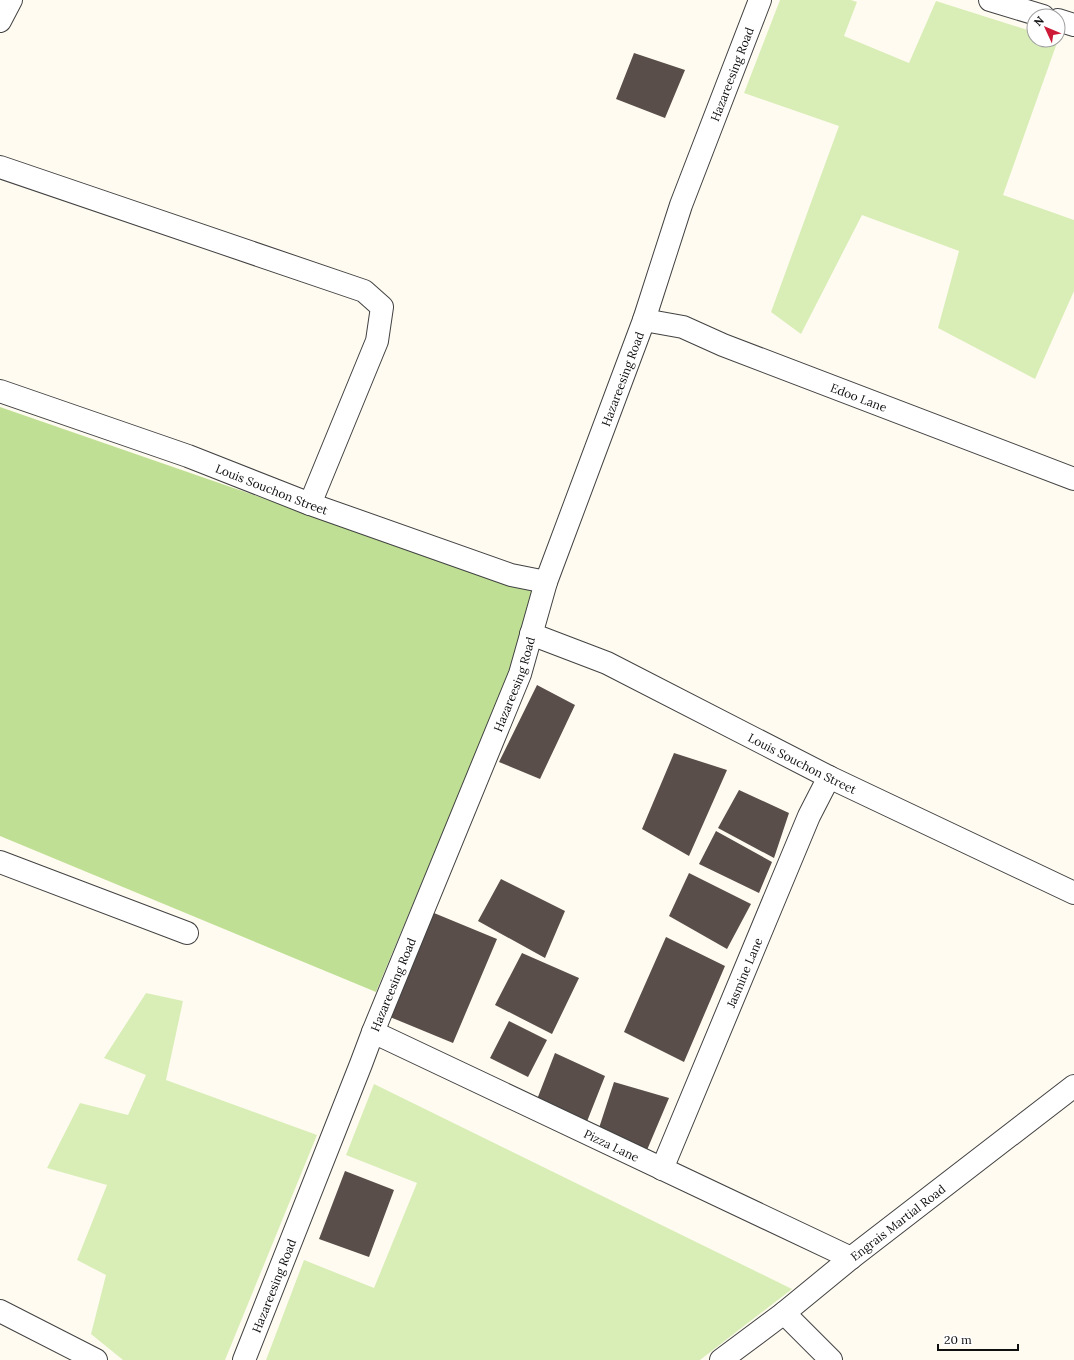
<svg xmlns="http://www.w3.org/2000/svg" width="1074" height="1360" viewBox="0 0 1074 1360" font-family="Lora,serif">
<style>
.green{fill:#d9eeb7}
.forest{fill:#bfe094}
.building{fill:#594e4a}
.lines{fill:none;stroke-linecap:round;stroke-linejoin:round}
.street-casing{stroke:#424242;stroke-width:24}
.street{stroke:#fff;stroke-width:22}
.labels{text-anchor:middle;dominant-baseline:central;stroke-width:4;stroke-linejoin:round;paint-order:stroke}
.street-label{font-size:12px;fill:#0f0f0f;stroke:#fff}
</style>
<rect width="100%" height="100%" fill="#fffbf1"/>
<path class="green" d="M 780,0 L 851,0 L 857,2 L 844,36 L 909,63 L 936,1 L 1034,32 L 1034,40 L 1058,40 L 1003,195 L 1074,220 L 1074,291 L 1035,379 L 938,328 L 959,251 L 862,215 L 801,334 L 771,312 L 839,126 L 744,93 Z
M 146,993 L 183,1001 L 166,1080 L 317,1135 L 225,1360 L 123,1360 L 91,1334 L 106,1275 L 77,1260 L 107,1185 L 47,1168 L 80,1103 L 128,1115 L 146,1075 L 104,1058 Z
M 374,1084 L 792,1289 L 700,1360 L 266,1360 L 304,1260 L 374,1288 L 417,1183 L 346,1155 Z"/>
<path class="forest" d="M 0,407 L 542,595 L 376,992 L 0,836 Z"/>
<path class="building" d="M 634,53 L 685,70 L 665,118 L 616,99 Z
M 537,685 L 575,705 L 540,779 L 499,762 Z
M 674,753 L 727,770 L 689,856 L 642,829 Z
M 739,790 L 789,813 L 774,858 L 718,828 Z
M 716,831 L 772,862 L 759,893 L 699,864 Z
M 689,873 L 751,904 L 727,949 L 669,916 Z
M 501,879 L 565,911 L 545,958 L 478,921 Z
M 434,913 L 497,939 L 453,1043 L 390,1017 Z
M 666,937 L 725,966 L 684,1062 L 624,1032 Z
M 522,953 L 579,978 L 552,1034 L 495,1005 Z
M 509,1021 L 547,1040 L 528,1077 L 490,1058 Z
M 555,1053 L 605,1076 L 586,1124 L 536,1102 Z
M 614,1082 L 669,1098 L 647,1150 L 599,1128 Z
M 345,1171 L 394,1190 L 369,1257 L 319,1239 Z"/>
<g class="lines">
<defs>
<g id="street">
<path d="M 990,0 L 1043,16"/>
<path d="M 1058,20 L 1074,25"/>
<path d="M 0,21 L 11,0"/>
<path d="M 0,167 L 364,291 L 382,307 L 377,341 L 310,504"/>
<path id="s1" d="M 644,320 L 683,327 L 723,345 L 1074,479"/>
<path id="s2" d="M 0,391 L 188,456 L 310,504 L 511,575 L 546,582"/>
<path id="s3" d="M 531,634 L 607,663 L 829,777 L 1074,893"/>
<path d="M 0,862 L 187,933"/>
<path id="s4" d="M 373,1032 L 851,1258"/>
<path id="s5" d="M 662,1169 L 809,816 L 829,777"/>
<path d="M 0,1311 L 96,1360"/>
<path d="M 784,1313 L 831,1360"/>
<path id="s6" d="M 244,1360 L 361,1064 L 373,1032 L 520,674 L 546,582 L 644,320 L 681,205 L 760,0"/>
<path id="s7" d="M 721,1360 L 784,1313 L 851,1258 L 1074,1086"/>
</g>
</defs>
<use href="#street" class="street-casing"/>
<use href="#street" class="street"/>
</g>
<g class="labels">
<g class="street-label">
<text stroke="none"><textPath href="#s6" startOffset="1376">Hazareesing Road</textPath></text>
<text stroke="none"><textPath href="#s6" startOffset="1052">Hazareesing Road</textPath></text>
<text stroke="none"><textPath href="#s1" startOffset="229">Edoo Lane</textPath></text>
<text stroke="none"><textPath href="#s2" startOffset="289">Louis Souchon Street</textPath></text>
<text stroke="none"><textPath href="#s6" startOffset="728">Hazareesing Road</textPath></text>
<text stroke="none"><textPath href="#s3" startOffset="301">Louis Souchon Street</textPath></text>
<text stroke="none"><textPath href="#s5" startOffset="213">Jasmine Lane</textPath></text>
<text stroke="none"><textPath href="#s6" startOffset="404">Hazareesing Road</textPath></text>
<text stroke="none"><textPath href="#s4" startOffset="264">Pizza Lane</textPath></text>
<text stroke="none"><textPath href="#s7" startOffset="224">Engrais Martial Road</textPath></text>
<text stroke="none"><textPath href="#s6" startOffset="80">Hazareesing Road</textPath></text>
</g>
</g>
<g transform="translate(1046 28) rotate(314)"><circle r="19" fill="#ffffff" stroke="#9f9f9f"/>
<path d="M0-3L7 15L0 10L-7 15Z" fill="#cc1a37"/>
<text y="-6" font-size="11" font-weight="bold" text-anchor="middle" fill="#0f0f0f">N</text>
</g>
<path d="M938 1344v6h80v-6" fill="none" stroke="#0f0f0f" stroke-width="2"/>
<text x="944" y="1344" font-size="12" fill="#0f0f0f" stroke="#ffffff" stroke-width="3" paint-order="stroke">20 m</text>
</svg>
